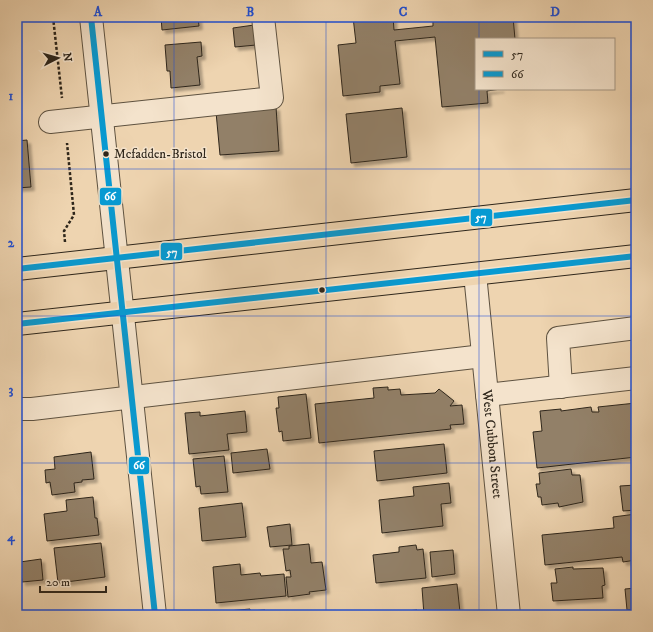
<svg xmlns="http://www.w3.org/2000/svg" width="653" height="632" viewBox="0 0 653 632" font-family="'IM FELL DW Pica',serif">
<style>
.building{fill:#928068;stroke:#2e261b;filter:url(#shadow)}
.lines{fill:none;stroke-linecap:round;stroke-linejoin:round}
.minor-casing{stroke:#5e5240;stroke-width:24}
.major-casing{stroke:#2e261b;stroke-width:24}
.path{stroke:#2e261b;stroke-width:2.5;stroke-dasharray:3 2;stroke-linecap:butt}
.minor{stroke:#f4e3cc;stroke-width:22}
.major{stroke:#eed4b0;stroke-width:22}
.bus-1-casing{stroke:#f4e3cc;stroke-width:9}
.bus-2-casing{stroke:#f4e3cc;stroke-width:9}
.bus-1{stroke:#079ad2;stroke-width:6}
.bus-2{stroke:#079ad2;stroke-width:6}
.grid{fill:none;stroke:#1d4ed8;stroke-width:1;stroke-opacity:0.55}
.bus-dot{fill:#2e261b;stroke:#f4e3cc;stroke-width:1.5}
.labels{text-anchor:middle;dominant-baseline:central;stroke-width:3;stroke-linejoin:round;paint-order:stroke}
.bus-label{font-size:13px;fill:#2e261b;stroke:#f4e3cc;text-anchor:start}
.street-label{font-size:14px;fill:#2e261b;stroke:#f4e3cc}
.line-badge{stroke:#f4e3cc;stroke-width:1.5}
.badge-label{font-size:11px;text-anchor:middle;font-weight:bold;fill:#fff}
.neatline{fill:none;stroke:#1d4ed8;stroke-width:1.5}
.grid-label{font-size:13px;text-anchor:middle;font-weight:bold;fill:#1d4ed8}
</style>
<defs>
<filter id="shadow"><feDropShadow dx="3.5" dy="3.5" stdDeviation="1" flood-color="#0004"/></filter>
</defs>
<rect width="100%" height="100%" fill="#eed4b0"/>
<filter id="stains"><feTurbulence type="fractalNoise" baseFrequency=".005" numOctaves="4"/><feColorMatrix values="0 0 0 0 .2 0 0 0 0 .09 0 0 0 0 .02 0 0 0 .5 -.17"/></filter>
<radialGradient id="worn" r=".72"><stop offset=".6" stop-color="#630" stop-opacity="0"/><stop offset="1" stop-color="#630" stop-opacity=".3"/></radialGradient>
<path class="building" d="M 161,17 L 198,17 L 199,26 L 162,30 Z
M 353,17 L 393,17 L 394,30 L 433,26 L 433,20 L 430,20 L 429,17 L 513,17 L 515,39 L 476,39 L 476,89 L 501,89 L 487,91 L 488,103 L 442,107 L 435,37 L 395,41 L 400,84 L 380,86 L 380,92 L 343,96 L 338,45 L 356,43 Z
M 254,25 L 256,45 L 235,47 L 233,28 Z
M 201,42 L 202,56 L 197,57 L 200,85 L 171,88 L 170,71 L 167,71 L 165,45 Z
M 276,107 L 279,151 L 220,155 L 216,112 Z
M 402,108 L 407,157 L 351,163 L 346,114 Z
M 27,140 L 31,187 L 17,188 L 17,141 Z
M 388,387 L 388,390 L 400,389 L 401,395 L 435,393 L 439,389 L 454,401 L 450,406 L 462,405 L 464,424 L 450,425 L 451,429 L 319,443 L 315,404 L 374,398 L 373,388 Z
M 306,394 L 311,438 L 283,441 L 282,431 L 279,432 L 276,408 L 279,408 L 278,397 Z
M 636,403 L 636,457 L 537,468 L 533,432 L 542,431 L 540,411 L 561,409 L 561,411 L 591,407 L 592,412 L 599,412 L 598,407 Z
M 245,411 L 247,432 L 227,434 L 229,450 L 189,454 L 185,413 L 200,412 L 200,416 Z
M 444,444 L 447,473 L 377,481 L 374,451 Z
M 267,449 L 270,469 L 233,473 L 231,453 Z
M 91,452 L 94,479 L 82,480 L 82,482 L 74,483 L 75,492 L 52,495 L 50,482 L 46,483 L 45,470 L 55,469 L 54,457 Z
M 224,456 L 228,492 L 201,494 L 200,486 L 196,487 L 193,459 Z
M 571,469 L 572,475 L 580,475 L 583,502 L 559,507 L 558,503 L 542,505 L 541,497 L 538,497 L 536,484 L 540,484 L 539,473 Z
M 449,483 L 451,503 L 441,504 L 443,526 L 382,533 L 379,500 L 414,496 L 413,487 Z
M 636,485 L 636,510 L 623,511 L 620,486 Z
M 93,497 L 95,518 L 97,518 L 99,535 L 47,541 L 44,514 L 67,511 L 66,500 Z
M 242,503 L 246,537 L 202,541 L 199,508 Z
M 636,514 L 636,560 L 623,562 L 622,557 L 545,565 L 542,535 L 614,528 L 613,517 Z
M 290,524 L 292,545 L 270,547 L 267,527 Z
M 101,543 L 105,577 L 58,583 L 54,548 Z
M 309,544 L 311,563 L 322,562 L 326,590 L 309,592 L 310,594 L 288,597 L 286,577 L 291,577 L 290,570 L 286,571 L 283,549 L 289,549 L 289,546 Z
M 416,545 L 417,550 L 423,549 L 426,578 L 376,583 L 373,555 L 399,552 L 399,547 Z
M 453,550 L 455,574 L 432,577 L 430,552 Z
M 41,559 L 43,580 L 22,582 L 20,562 Z
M 240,564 L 241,575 L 260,573 L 261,576 L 284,574 L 286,596 L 216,603 L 213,567 Z
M 573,567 L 573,569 L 603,568 L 605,585 L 602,586 L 603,598 L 553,601 L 551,583 L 557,583 L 555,569 Z
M 457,584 L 460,612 L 424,615 L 422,588 Z
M 636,588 L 636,609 L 627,610 L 625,589 Z
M 250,609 L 250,611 L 265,610 L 265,615 L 218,615 L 217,612 Z
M 417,610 L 417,615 L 398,615 L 397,612 Z
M 620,612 L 620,615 L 588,615 Z"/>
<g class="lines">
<defs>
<g id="minor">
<path d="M 91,17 L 155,615"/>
<path d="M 50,122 L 272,98 L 263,17"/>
<path id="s1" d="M 475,274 L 509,615"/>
<path d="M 561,387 L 558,338 L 636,328"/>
<path d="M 487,395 L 636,378"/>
<path d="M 17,409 L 32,409 L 483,356"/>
</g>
<path id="major" d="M 17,269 L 636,200
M 17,324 L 636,256"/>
</defs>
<use href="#minor" class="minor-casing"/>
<use href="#major" class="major-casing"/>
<path class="path" d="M 53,17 L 62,98
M 65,242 L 64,231 L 74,215 L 67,143"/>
<use href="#minor" class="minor"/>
<use href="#major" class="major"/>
<defs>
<path id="bus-1" d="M 17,269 L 636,200
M 17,324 L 636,256"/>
<path id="bus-2" d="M 91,17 L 155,615"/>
</defs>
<use href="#bus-1" class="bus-1-casing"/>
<use href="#bus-2" class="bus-2-casing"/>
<use href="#bus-1" class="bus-1"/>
<use href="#bus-2" class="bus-2"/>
</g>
<path class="grid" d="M 174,17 L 174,615M 326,17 L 326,615M 479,17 L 479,39M 479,89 L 479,615M 17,169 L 636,169M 17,316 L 636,316M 17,463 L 636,463"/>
<g class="bus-dot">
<circle cx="106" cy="154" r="3.5"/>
<circle cx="322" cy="290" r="3.5"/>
</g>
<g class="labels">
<g class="bus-label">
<text x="114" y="154">Mcfadden-Bristol</text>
</g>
<g class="street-label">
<text stroke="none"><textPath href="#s1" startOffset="171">West Cubbon Street</textPath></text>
</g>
</g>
<g class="line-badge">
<rect x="99" y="187" width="23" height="19" rx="4" fill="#079ad2"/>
<rect x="470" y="208" width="23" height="19" rx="4" fill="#079ad2"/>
<rect x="160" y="242" width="23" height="19" rx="4" fill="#079ad2"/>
<rect x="128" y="456" width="22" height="19" rx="4" fill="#079ad2"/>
</g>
<g class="badge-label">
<text x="110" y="200">66</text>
<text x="481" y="221">57</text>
<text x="172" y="256">57</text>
<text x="139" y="469">66</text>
</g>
<rect width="653" height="632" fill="none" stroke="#eed4b0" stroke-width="44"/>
<rect x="475" y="38" width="140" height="52" fill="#f4e3cc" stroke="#a59785"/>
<rect x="483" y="51" width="20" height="6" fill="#079ad2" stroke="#a59785"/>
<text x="511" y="58" font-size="12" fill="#2e261b">57</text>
<rect x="483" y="71" width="20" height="6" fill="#079ad2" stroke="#a59785"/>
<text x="511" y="78" font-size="12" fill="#2e261b">66</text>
<g transform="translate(58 58) rotate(84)" stroke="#f4e3cc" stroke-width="3" paint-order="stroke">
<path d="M0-3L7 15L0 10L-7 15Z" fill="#2e261b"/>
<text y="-6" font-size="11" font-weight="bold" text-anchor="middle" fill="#2e261b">N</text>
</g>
<path d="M40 586v6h66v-6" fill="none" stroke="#2e261b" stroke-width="2"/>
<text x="46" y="586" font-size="12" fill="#2e261b" stroke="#f4e3cc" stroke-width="3" paint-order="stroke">20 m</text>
<rect x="22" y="22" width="609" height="588" class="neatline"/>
<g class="grid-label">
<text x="98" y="16">A</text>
<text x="250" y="16">B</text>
<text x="403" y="16">C</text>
<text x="555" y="16">D</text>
<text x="11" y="100">1</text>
<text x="11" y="247">2</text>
<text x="11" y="394">3</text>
<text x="11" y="541">4</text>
</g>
<rect width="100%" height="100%" filter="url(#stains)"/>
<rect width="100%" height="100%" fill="url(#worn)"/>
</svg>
